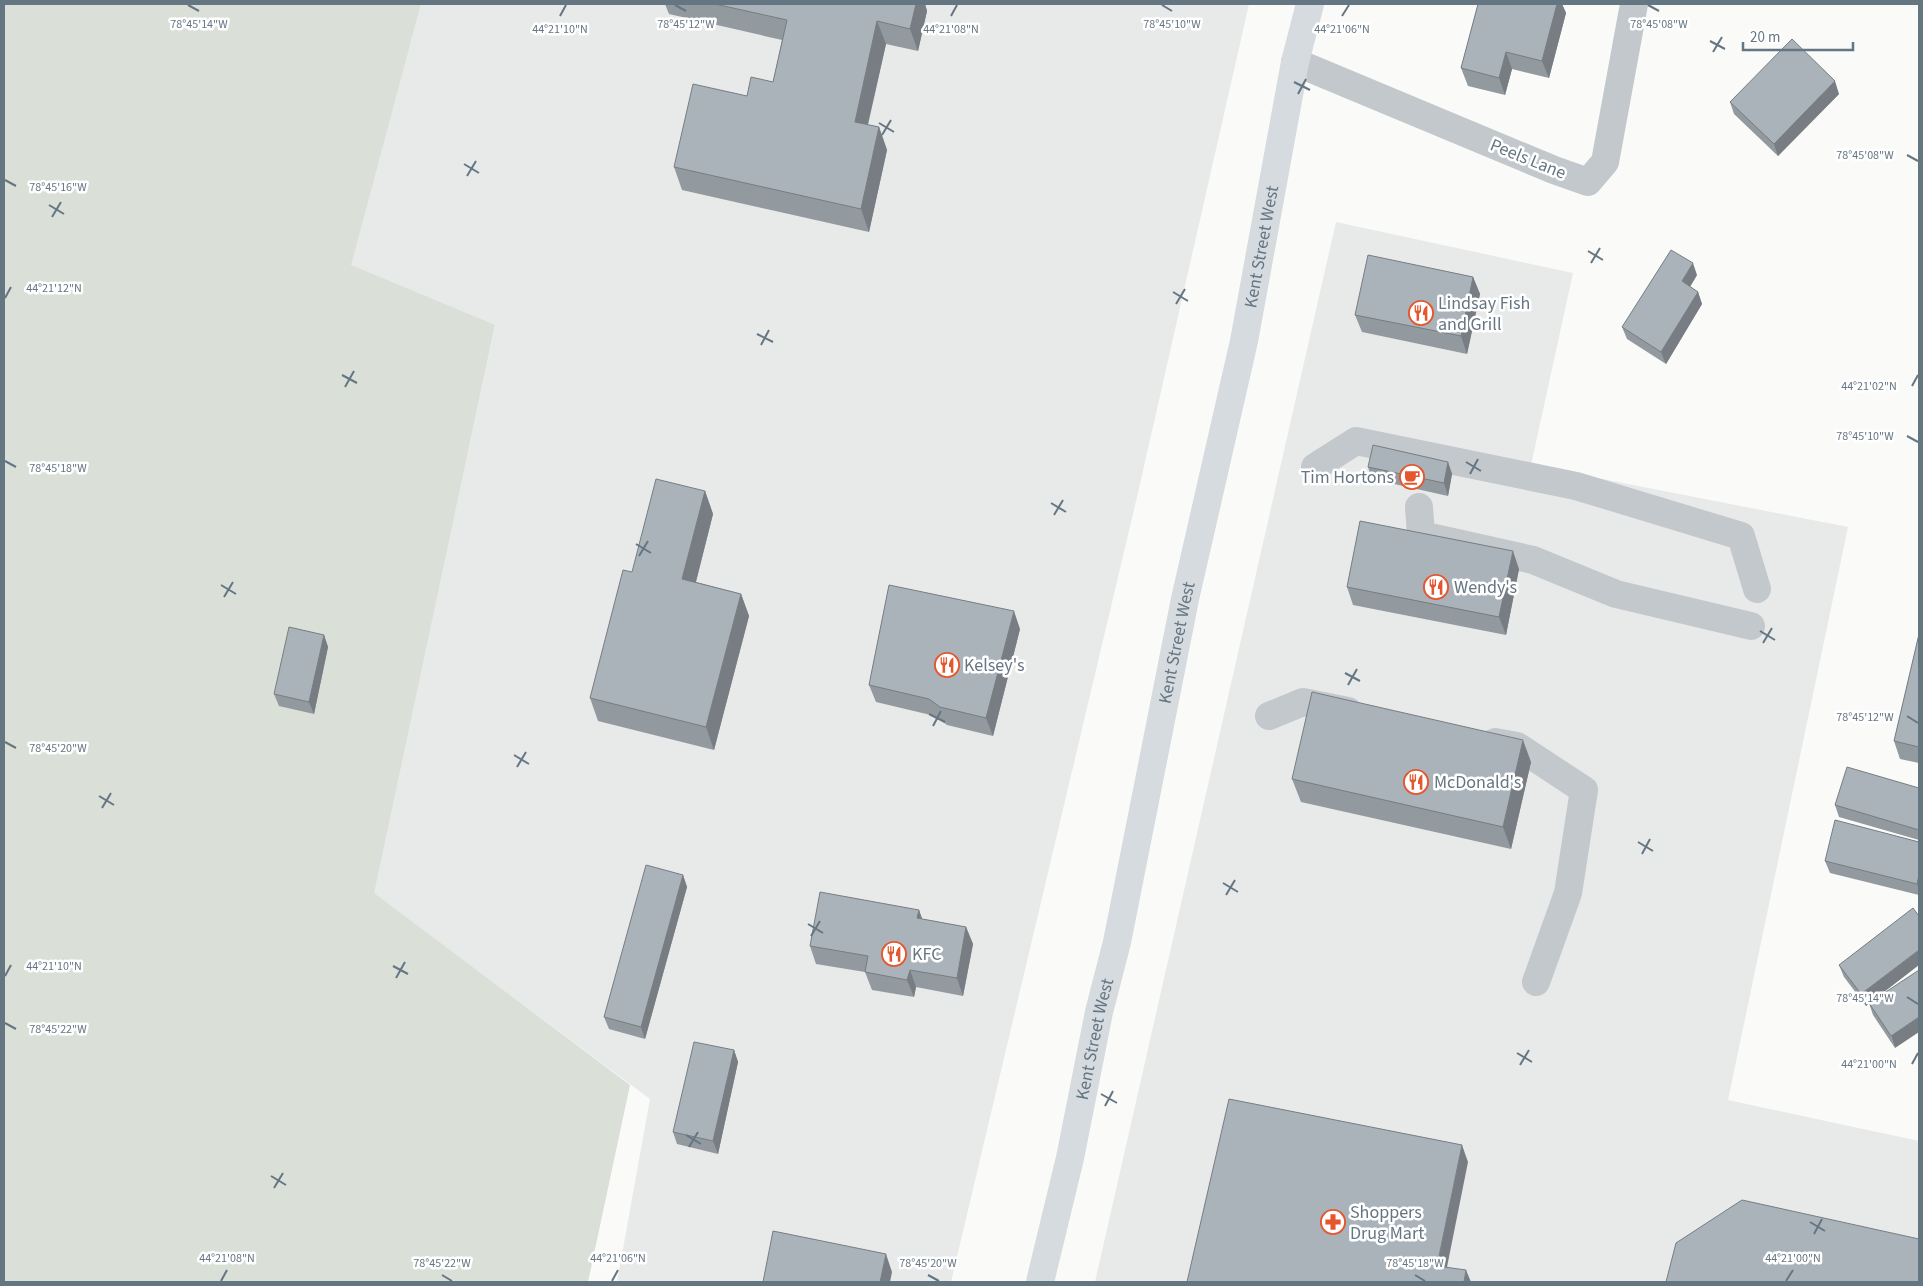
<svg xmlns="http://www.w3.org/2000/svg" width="1923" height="1286" viewBox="0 0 1923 1286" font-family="'Source Sans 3',sans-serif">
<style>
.built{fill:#e8e9e9}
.green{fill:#dadfd7}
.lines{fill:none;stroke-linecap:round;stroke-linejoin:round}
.minor{stroke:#c3c8cc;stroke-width:28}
.major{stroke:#d6dbdf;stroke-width:28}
.wall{fill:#929a9f}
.shaded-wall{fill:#777d82}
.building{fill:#aab3b9;stroke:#777d82}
.ticks{fill:none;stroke:#657683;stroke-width:2}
.labels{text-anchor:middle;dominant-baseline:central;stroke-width:5;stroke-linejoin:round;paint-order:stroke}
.street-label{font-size:18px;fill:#657683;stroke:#fff}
.poi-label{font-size:18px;fill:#657683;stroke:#fff;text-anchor:start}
.ticks-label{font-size:12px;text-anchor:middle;fill:#657683;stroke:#fff;stroke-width:5;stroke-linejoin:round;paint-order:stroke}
</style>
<rect width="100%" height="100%" fill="#fafaf8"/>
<path class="built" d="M 421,4 L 1249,4 L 1137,497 L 951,1282 L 617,1282 L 650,1099 L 373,893 L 495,326 L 350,265 Z
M 1336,222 L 1573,273 L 1531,465 L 1848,527 L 1728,1100 L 1919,1141 L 1919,1282 L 1095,1282 Z"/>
<path class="green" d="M 4,4 L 421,4 L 351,265 L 495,325 L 374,893 L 630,1085 L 588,1282 L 4,1282 Z"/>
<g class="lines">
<path class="minor" d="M 1295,62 L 1554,170 L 1588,182 L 1605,162 L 1634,4
M 1315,467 L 1356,441 L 1576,486 L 1741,536 L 1757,589
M 1419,507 L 1421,535 L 1533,560 L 1616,594 L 1751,626
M 1269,716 L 1303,702 L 1348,711
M 1495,742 L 1517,746 L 1584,790 L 1568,893 L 1536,982"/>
<path class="major" id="s1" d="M 1040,1282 L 1070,1158 L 1099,1012 L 1117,942 L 1185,599 L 1244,341 L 1295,62 L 1310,4"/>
</g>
<path class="wall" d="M 665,4 L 925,4 L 927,11 L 918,51 L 886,44 L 868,125 L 879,127 L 887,150 L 869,232 L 682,190 L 674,167 L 747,96 L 773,82 L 782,40 L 669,14 Z
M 1478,4 L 1562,4 L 1566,13 L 1549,78 L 1512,69 L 1505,95 L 1468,86 L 1461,68 Z
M 1839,94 L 1778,156 L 1734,114 L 1730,102 Z
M 1697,275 L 1690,287 L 1698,292 L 1702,304 L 1666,364 L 1627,339 L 1622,327 Z
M 1473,277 L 1480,294 L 1467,354 L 1362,332 L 1355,315 Z
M 1448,462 L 1452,474 L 1448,496 L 1372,479 L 1368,467 Z
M 705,491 L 713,514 L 696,582 L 741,594 L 749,616 L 714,750 L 598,721 L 590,698 L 632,572 Z
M 1519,569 L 1506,635 L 1353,605 L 1347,587 Z
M 1020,629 L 993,736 L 947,725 L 935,716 L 876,702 L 869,685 Z
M 1919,634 L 1919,763 L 1900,759 L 1894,741 Z
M 324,635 L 328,647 L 314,714 L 279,706 L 274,694 Z
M 1531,762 L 1511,849 L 1301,802 L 1292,779 Z
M 1919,788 L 1919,840 L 1839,817 L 1835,805 Z
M 1919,842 L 1919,895 L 1830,873 L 1825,861 Z
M 683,875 L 687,887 L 645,1039 L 609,1029 L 604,1017 Z
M 919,910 L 922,919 L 966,927 L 973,944 L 963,996 L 916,987 L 914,997 L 872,990 L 865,972 L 816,964 L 810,946 Z
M 1839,965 L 1878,997 L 1895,1048 L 1873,1015 L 1869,1003 L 1866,1006 L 1844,977 Z
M 734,1050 L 738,1062 L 718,1154 L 677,1144 L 673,1132 Z"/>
<path class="shaded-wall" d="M 916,4 L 925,4 L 927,11 L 918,51 L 910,29 Z
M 1557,4 L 1562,4 L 1566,13 L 1549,78 L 1542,61 Z
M 877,21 L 886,44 L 863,145 L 855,122 Z
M 1506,52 L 1512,69 L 1505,95 L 1499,78 Z
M 1835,81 L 1839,94 L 1778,156 L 1774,144 Z
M 879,127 L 887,150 L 869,232 L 861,209 Z
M 1693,263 L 1697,275 L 1686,293 L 1682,281 Z
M 1473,277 L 1480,294 L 1467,354 L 1461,336 Z
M 1698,292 L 1702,304 L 1666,364 L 1661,352 Z
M 1448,462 L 1452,474 L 1448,496 L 1444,483 Z
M 705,491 L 713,514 L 691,601 L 682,579 Z
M 1513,551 L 1519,569 L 1506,635 L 1499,617 Z
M 741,594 L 749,616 L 714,750 L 706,727 Z
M 1014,611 L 1020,629 L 993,736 L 986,718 Z
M 324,635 L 328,647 L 314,714 L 309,702 Z
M 1523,740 L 1531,762 L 1511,849 L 1503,827 Z
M 683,875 L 687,887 L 645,1039 L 641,1027 Z
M 1919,875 L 1919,890 L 1917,884 Z
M 919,910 L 925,927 L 917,918 Z
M 966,927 L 973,944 L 963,996 L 957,978 Z
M 1919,950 L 1919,965 L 1866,1006 L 1861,994 Z
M 910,970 L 916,987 L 914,997 L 907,980 Z
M 1919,1017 L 1919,1032 L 1895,1048 L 1891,1036 Z
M 734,1050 L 738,1062 L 718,1154 L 713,1141 Z
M 1462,1145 L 1468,1162 L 1444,1282 L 1437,1266 Z
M 886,1254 L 892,1272 L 890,1282 L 880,1282 Z
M 1466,1270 L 1471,1282 L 1464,1282 Z"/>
<path class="building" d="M 715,4 L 916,4 L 910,29 L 877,21 L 855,122 L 879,127 L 861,209 L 674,167 L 693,84 L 747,96 L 751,77 L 773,82 L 787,20 Z
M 1478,4 L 1557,4 L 1542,61 L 1506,52 L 1499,78 L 1461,68 Z
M 1792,39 L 1835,81 L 1774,144 L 1730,102 Z
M 1671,250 L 1693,263 L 1682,281 L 1698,292 L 1661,352 L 1622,327 Z
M 1368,255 L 1473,277 L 1461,336 L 1355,315 Z
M 1373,445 L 1448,462 L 1444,483 L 1368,467 Z
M 656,479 L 705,491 L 682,579 L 741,594 L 706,727 L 590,698 L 623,570 L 632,572 Z
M 1360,521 L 1513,551 L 1499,617 L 1347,587 Z
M 889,585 L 1014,611 L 986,718 L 940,707 L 929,699 L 869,685 Z
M 289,627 L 324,635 L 309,702 L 274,694 Z
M 1919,634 L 1919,747 L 1894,741 Z
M 1312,692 L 1523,740 L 1503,827 L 1292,779 Z
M 1847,767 L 1919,788 L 1919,830 L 1835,805 Z
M 1835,820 L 1919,842 L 1919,875 L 1917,884 L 1825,861 Z
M 646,865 L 683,875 L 641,1027 L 604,1017 Z
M 820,892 L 919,910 L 917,918 L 966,927 L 957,978 L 910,970 L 907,980 L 865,972 L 868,956 L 810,946 Z
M 1913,908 L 1919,916 L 1919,950 L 1861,994 L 1839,965 Z
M 1919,970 L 1919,1017 L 1891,1036 L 1869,1003 Z
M 694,1042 L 734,1050 L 713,1141 L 673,1132 Z
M 1229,1099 L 1462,1145 L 1437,1266 L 1466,1270 L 1464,1282 L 1187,1282 Z
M 1742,1200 L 1919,1239 L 1919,1282 L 1666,1282 L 1676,1243 Z
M 773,1231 L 886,1254 L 880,1282 L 763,1282 Z"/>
<path class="ticks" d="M 188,5 L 199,11M 675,5 L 686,11M 1162,5 L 1172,11M 1648,5 L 1659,11M 560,16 L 566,5M 951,16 L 957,5M 1342,16 L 1349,5M 1710,41 L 1725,49M 1713,52 L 1722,37M 1294,82 L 1310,90M 1298,94 L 1306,79M 879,123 L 894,132M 882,135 L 891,120M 1907,155 L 1918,161M 464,164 L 479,173M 467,176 L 476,161M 5,180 L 16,186M 49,205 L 64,214M 52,217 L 61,202M 1588,251 L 1603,260M 1591,263 L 1600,248M 1173,292 L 1188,301M 5,298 L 11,287M 1176,304 L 1185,289M 757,334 L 773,342M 761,345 L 769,330M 342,375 L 357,383M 1912,386 L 1918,375M 345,387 L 354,371M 1907,436 L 1918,442M 5,461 L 16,467M 1466,462 L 1481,471M 1470,474 L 1478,459M 1051,503 L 1066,512M 1054,515 L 1063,500M 636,544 L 651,553M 639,556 L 648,541M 221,585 L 236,594M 224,597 L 233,582M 1760,631 L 1775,640M 1763,643 L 1772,628M 1345,673 L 1360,681M 1348,685 L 1357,669M 929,714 L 945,722M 1907,716 L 1918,723M 933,726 L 941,711M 5,742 L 16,748M 514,755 L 529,764M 517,767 L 526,752M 99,796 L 114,805M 102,808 L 111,793M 1638,842 L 1653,851M 1642,854 L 1650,839M 1223,883 L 1238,892M 1226,895 L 1235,880M 808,924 L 823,933M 811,936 L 820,921M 393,966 L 408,974M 5,976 L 11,965M 396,978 L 405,962M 1907,997 L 1918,1004M 5,1023 L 16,1029M 1517,1053 L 1532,1062M 1912,1064 L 1918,1053M 1520,1065 L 1529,1050M 1101,1094 L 1117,1103M 1105,1106 L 1113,1091M 686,1135 L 701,1144M 689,1147 L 698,1132M 271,1176 L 286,1185M 274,1188 L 283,1173M 1810,1222 L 1825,1231M 1814,1234 L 1822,1219M 442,1275 L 452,1281M 928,1275 L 939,1281M 1415,1275 L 1425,1281M 221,1281 L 227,1270M 612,1281 L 618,1270M 1786,1281 L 1793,1270"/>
<defs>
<symbol id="restaurant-ring" viewBox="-11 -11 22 22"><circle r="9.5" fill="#fff" stroke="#e4572e" stroke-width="1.5"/><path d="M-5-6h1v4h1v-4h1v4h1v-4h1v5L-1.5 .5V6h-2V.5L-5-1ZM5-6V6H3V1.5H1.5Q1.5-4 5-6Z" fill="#e4572e"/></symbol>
<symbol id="cafe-ring" viewBox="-11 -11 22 22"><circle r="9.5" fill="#fff" stroke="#e4572e" stroke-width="1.5"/><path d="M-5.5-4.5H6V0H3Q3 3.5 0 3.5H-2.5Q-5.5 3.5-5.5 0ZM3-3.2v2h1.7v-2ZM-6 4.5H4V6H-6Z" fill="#e4572e"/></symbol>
<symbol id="pharmacy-ring" viewBox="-11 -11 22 22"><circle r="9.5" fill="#fff" stroke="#e4572e" stroke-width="1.5"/><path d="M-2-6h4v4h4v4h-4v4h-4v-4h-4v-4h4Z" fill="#e4572e"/></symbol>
</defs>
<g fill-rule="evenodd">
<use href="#restaurant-ring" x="1407" y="299" width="28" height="28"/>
<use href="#cafe-ring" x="1398" y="463" width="28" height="28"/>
<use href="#restaurant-ring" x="1422" y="573" width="28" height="28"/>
<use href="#restaurant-ring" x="933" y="651" width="28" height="28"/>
<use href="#restaurant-ring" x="1402" y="768" width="28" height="28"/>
<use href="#restaurant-ring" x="880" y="940" width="28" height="28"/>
<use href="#pharmacy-ring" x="1319" y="1208" width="28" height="28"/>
</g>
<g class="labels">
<g class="street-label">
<text transform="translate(1528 159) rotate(22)">Peels Lane</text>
<text stroke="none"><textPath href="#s1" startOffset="1059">Kent Street West</textPath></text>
<text stroke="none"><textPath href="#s1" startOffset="654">Kent Street West</textPath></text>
<text stroke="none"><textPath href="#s1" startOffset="249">Kent Street West</textPath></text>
</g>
<g class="poi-label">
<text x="1438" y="303">Lindsay Fish<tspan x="1438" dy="21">and Grill</tspan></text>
<text x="1394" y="477" text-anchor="end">Tim Hortons</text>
<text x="1454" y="587">Wendy's</text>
<text x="964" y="665">Kelsey's</text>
<text x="1434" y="782">McDonald's</text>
<text x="912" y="954">KFC</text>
<text x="1350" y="1212">Shoppers<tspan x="1350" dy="21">Drug Mart</tspan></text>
</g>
</g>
<g class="ticks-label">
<text x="199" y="28">78°45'14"W</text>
<text x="686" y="28">78°45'12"W</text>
<text x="1172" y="28">78°45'10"W</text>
<text x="1659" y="28">78°45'08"W</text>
<text x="560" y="33">44°21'10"N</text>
<text x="951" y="33">44°21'08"N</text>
<text x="1342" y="33">44°21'06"N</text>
<text x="1865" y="159">78°45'08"W</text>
<text x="58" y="191">78°45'16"W</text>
<text x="54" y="292">44°21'12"N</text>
<text x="1869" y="390">44°21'02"N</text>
<text x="1865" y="440">78°45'10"W</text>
<text x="58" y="472">78°45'18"W</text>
<text x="1865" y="721">78°45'12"W</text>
<text x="58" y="752">78°45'20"W</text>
<text x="54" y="970">44°21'10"N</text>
<text x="1865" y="1002">78°45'14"W</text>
<text x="58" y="1033">78°45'22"W</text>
<text x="1869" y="1068">44°21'00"N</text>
<text x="227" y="1262">44°21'08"N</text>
<text x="618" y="1262">44°21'06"N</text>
<text x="1793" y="1262">44°21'00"N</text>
<text x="442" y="1267">78°45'22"W</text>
<text x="928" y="1267">78°45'20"W</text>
<text x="1415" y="1267">78°45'18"W</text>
</g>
<rect width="1923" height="1286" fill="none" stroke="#657683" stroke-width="10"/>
<path d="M1743 42v8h110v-8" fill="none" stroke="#657683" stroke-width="2.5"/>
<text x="1750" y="42" font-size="15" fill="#657683" stroke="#ffffff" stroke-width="4" paint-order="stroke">20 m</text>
</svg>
